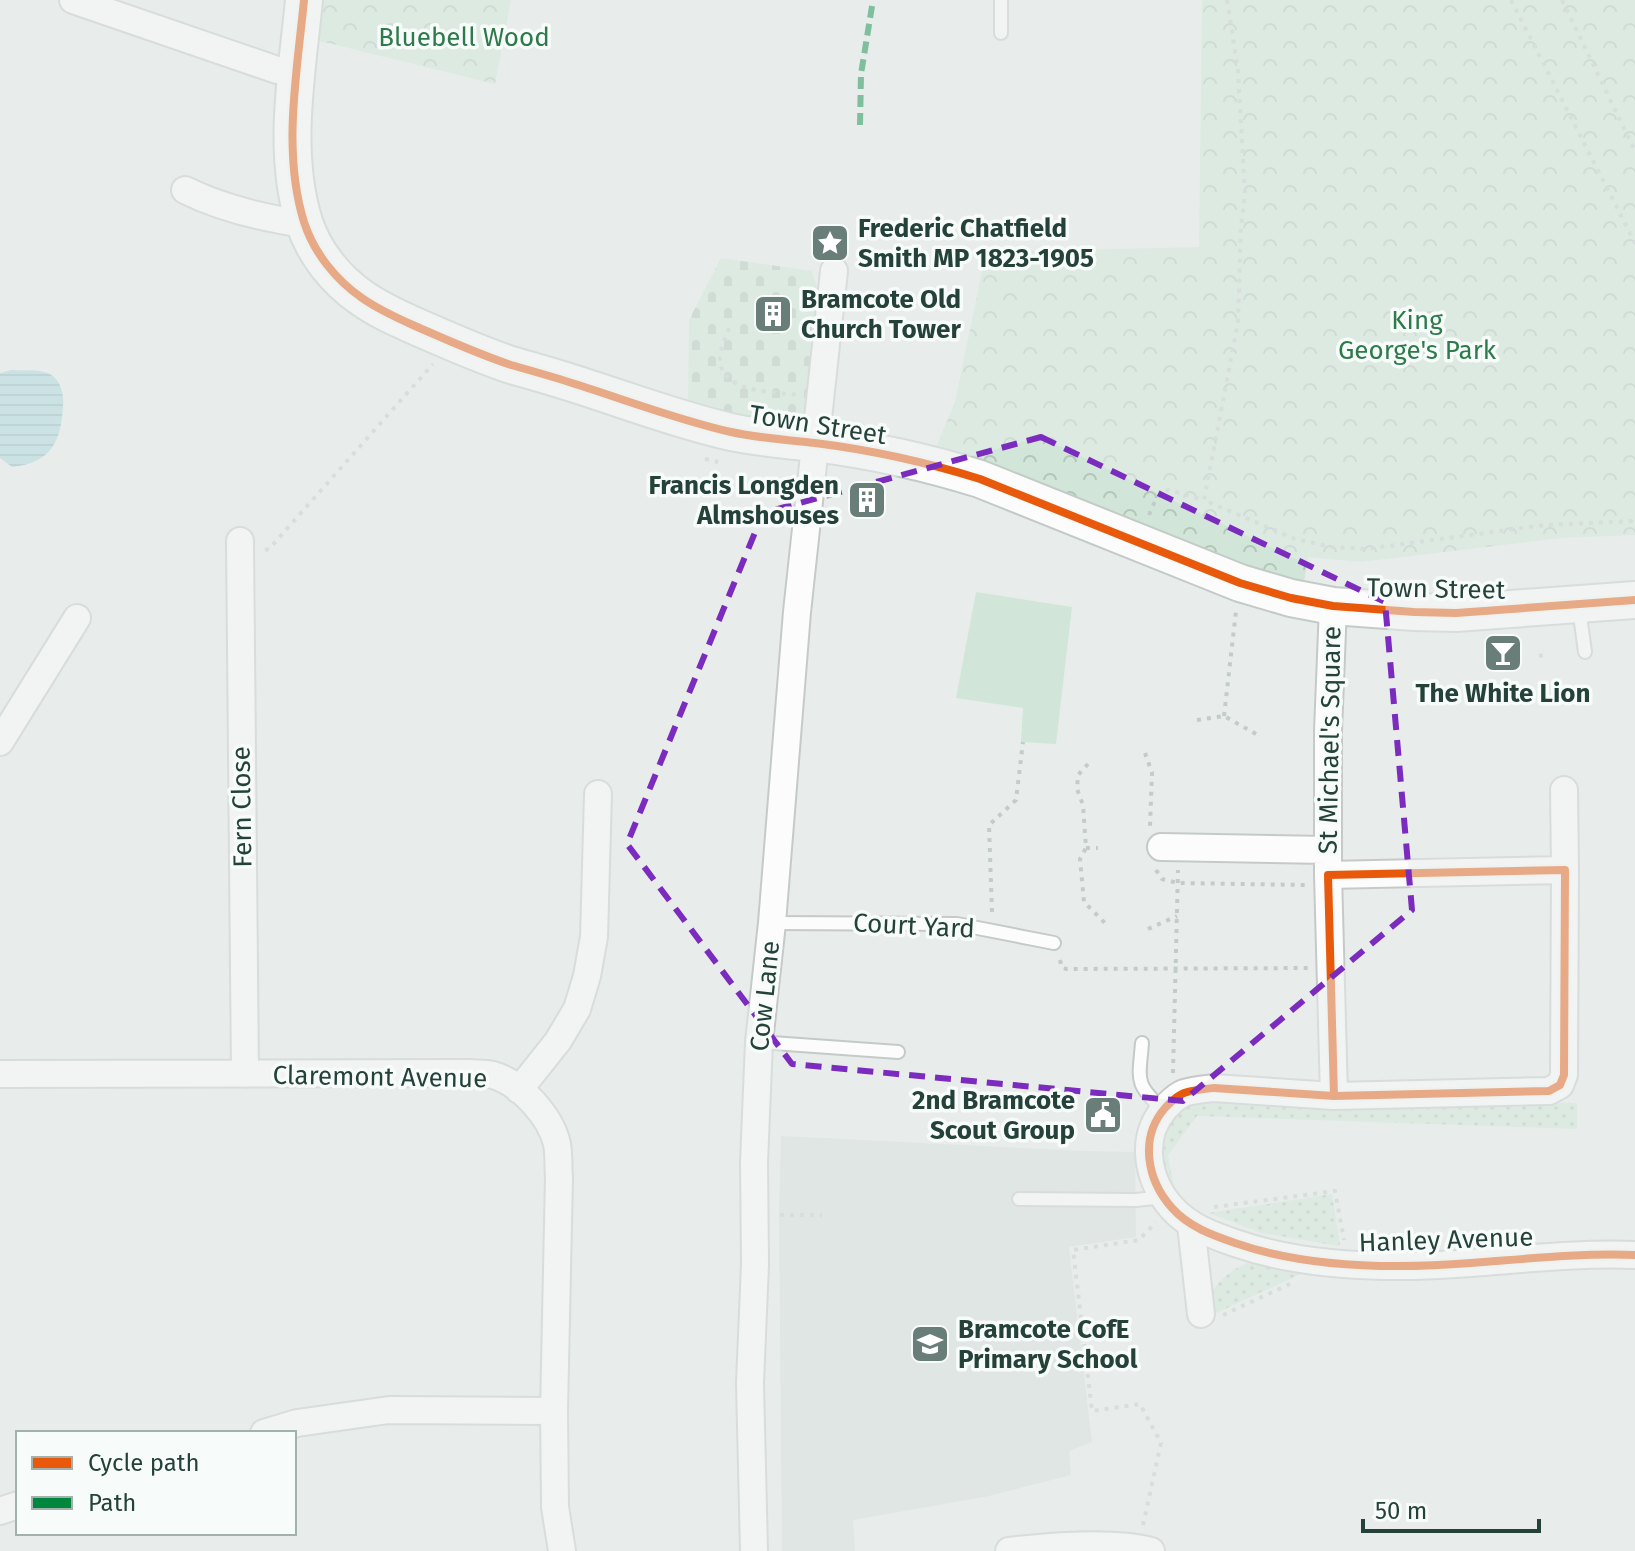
<svg xmlns="http://www.w3.org/2000/svg" width="1635" height="1551" viewBox="0 0 1635 1551" font-family="'Fira Sans',sans-serif">
<style>
.built{fill:#d6dedb}
.grass{fill:url(#grass-dots)}
.forest{fill:url(#forest-crowns)}
.cemetery{fill:url(#cemetery-stones)}
.garden{fill:#d1e6d8}
.water{fill:url(#water-rules)}
.lines{fill:none;stroke-linecap:round;stroke-linejoin:round}
.lane-casing{stroke:#c5cac8;stroke-width:16}
.street-casing{stroke:#c5cac8;stroke-width:30}
.secondary-casing{stroke:#c3cbc8;stroke-width:40}
.path{stroke:#c3ccca;stroke-width:4;stroke-dasharray:4 6;stroke-linecap:butt}
.lane{stroke:#fcfcfc;stroke-width:12}
.street{stroke:#fcfcfc;stroke-width:26}
.secondary{stroke:#fcfcfc;stroke-width:36}
.quiet{stroke:#00873e;stroke-width:6;stroke-dasharray:12 6;stroke-linecap:butt}
.cycleway-casing{stroke:#f7fbf9;stroke-width:13}
.cycleway{stroke:#e8590c;stroke-width:8}
.marked{fill:none;stroke:#7b2cbf;stroke-width:6;stroke-dasharray:16 10;stroke-linejoin:round}
.labels{text-anchor:middle;dominant-baseline:central;stroke-width:7;stroke-linejoin:round;paint-order:stroke}
.park-label{font-size:26px;fill:#2d7a4b;stroke:#f7fbf9}
.poi-label{font-size:26px;font-weight:bold;fill:#24423a;stroke:#f7fbf9;text-anchor:start}
.street-label{font-size:26px;fill:#24423a;stroke:#f7fbf9}
</style>
<defs>
<pattern id="grass-dots" width="8" height="8" patternUnits="userSpaceOnUse" patternTransform="scale(2)"><rect width="8" height="8" fill="#d1e6d8"/><path d="M2 2h.1M6 6h.1" fill="none" stroke="#b3c6ba" stroke-width="1.8" stroke-linecap="round"/></pattern>
<pattern id="forest-crowns" width="20" height="18" patternUnits="userSpaceOnUse" patternTransform="scale(2)"><rect width="20" height="18" fill="#d1e6d8"/><path d="M2 6a3 3 0 1 1 6 0M12 15a3 3 0 1 1 6 0" fill="none" stroke="#b3c6ba"/></pattern>
<pattern id="cemetery-stones" width="16" height="16" patternUnits="userSpaceOnUse" patternTransform="scale(2)"><rect width="16" height="16" fill="#d1e6d8"/><path d="M2 7V4a2 2 0 0 1 4 0v3zM10 15v-3a2 2 0 0 1 4 0v3z" fill="#b3c6ba"/></pattern>
<pattern id="water-rules" width="6" height="5" patternUnits="userSpaceOnUse" patternTransform="scale(2)"><rect width="6" height="5" fill="#a9d4db"/><path d="M0 2.5h6" fill="none" stroke="#91b7bd"/></pattern>
</defs>
<rect width="100%" height="100%" fill="#e8edeb"/>
<path class="built" d="M 781,1136 L 1082,1151 L 1135,1152 L 1136,1237 L 1069,1247 L 1092,1442 L 1069,1451 L 1071,1475 L 989,1496 L 853,1520 L 855,1551 L 782,1551 L 779,1215 Z"/>
<path class="grass" d="M 1210,1100 L 1577,1103 L 1577,1129 L 1197,1116 L 1168,1155 L 1174,1188 L 1170,1188 L 1168,1187 L 1158,1145 L 1165,1126 L 1184,1106 Z
M 1332,1194 L 1340,1244 L 1338,1246 L 1262,1233 L 1208,1213 Z
M 1251,1262 L 1262,1262 L 1305,1272 L 1210,1316 C 1210,1310 1208,1301 1210,1296 C 1216,1281 1236,1266 1251,1262 Z"/>
<path class="forest" d="M 320,0 L 511,0 L 495,84 L 316,40 Z
M 1202,0 L 1635,0 L 1635,535 L 1561,538 L 1361,562 L 1308,557 L 1304,583 L 1246,568 L 1062,492 L 936,447 L 955,402 L 986,252 L 1199,247 Z"/>
<path class="cemetery" d="M 721,258 L 812,271 L 820,297 L 809,394 C 807,401 806,412 800,417 C 786,429 707,406 688,401 L 689,320 Z"/>
<path class="garden" d="M 976,592 L 1072,607 L 1056,744 L 1021,742 L 1023,708 L 956,698 Z"/>
<path class="water" d="M 11,370 C 24,371 44,368 54,377 C 62,384 64,397 63,406 C 61,442 51,463 12,467 L 0,458 L 0,373 Z"/>
<g class="lines">
<defs>
<path id="lane" d="M 1001,0 L 1001,33
M 1579,608 L 1585,652
M 772,923 L 957,924 L 1054,943
M 759,1042 L 898,1052
M 1142,1043 C 1139,1080 1134,1083 1163,1110
M 1019,1199 L 1136,1200 L 1163,1197"/>
<path id="street" d="M 73,0 L 277,70
M 185,190 C 223,209 263,218 305,224
M 240,541 L 245,1074
M 0,742 L 77,618
M 1564,790 L 1565,870
M 1161,847 L 1327,850
M 1328,875 L 1328,731 L 1333,606
M 0,1074 L 468,1073 C 476,1074 485,1073 493,1075 C 521,1083 551,1117 557,1144 C 559,1154 558,1166 559,1177 L 554,1411 L 555,1507 L 562,1551
M 519,1090 L 558,1041 L 577,1009 L 587,976 L 594,937 L 598,794
M 1334,1096 L 1328,875 L 1565,870 L 1564,1075 L 1560,1085 L 1549,1091 L 1334,1096 L 1214,1088 C 1204,1089 1193,1090 1184,1093 C 1176,1096 1171,1102 1165,1108 C 1139,1138 1147,1180 1172,1208 C 1189,1227 1212,1235 1235,1243 C 1307,1268 1395,1269 1471,1263 C 1525,1259 1580,1253 1635,1255
M 1191,1225 L 1201,1314
M 264,1433 L 297,1423 L 389,1410 L 554,1411
M 0,1511 L 18,1505
M 754,1551 L 750,1383 L 755,1264 L 754,1162 L 759,1042 L 772,923 L 797,612 L 834,271
M 1009,1551 C 1048,1546 1115,1541 1151,1551"/>
<path id="secondary" d="M 304,0 C 297,73 282,151 304,222 C 314,253 336,280 362,298 C 379,310 397,318 415,326 C 447,340 478,354 511,365 C 532,371 554,377 575,384 C 626,400 678,420 731,432 C 759,438 787,440 815,443 C 871,450 926,462 980,479 L 1240,583 L 1291,598 L 1333,606 L 1414,612 L 1456,613 L 1635,600"/>
</defs>
<use href="#lane" class="lane-casing"/>
<use href="#street" class="street-casing"/>
<use href="#secondary" class="secondary-casing"/>
<path class="path" d="M 1227,0 L 1238,71 L 1245,194 L 1241,226 L 1238,322 L 1204,500 L 1295,539 L 1332,547 L 1366,549 L 1544,525 L 1635,521
M 1511,0 L 1635,243
M 1562,0 L 1635,151
M 729,328 C 725,338 720,349 720,359 C 720,393 775,392 799,395
M 705,459 L 718,462
M 1149,515 C 1154,504 1156,493 1169,490 L 1204,500
M 265,550 L 269,549 L 433,364
M 1539,656 L 1545,655
M 1224,716 L 1236,611
M 1197,720 L 1224,716 L 1256,734
M 1145,753 L 1152,773 L 1150,826
M 1088,764 L 1078,775 L 1077,789 L 1083,805 L 1086,848 L 1080,859 L 1084,902 L 1106,924
M 1086,848 L 1098,848
M 1156,870 L 1162,879 L 1178,883 L 1306,885
M 992,912 L 989,825 L 1016,800 L 1023,742
M 1148,929 L 1177,916
M 1060,960 L 1062,968 L 1067,969 L 1309,968
M 1173,1073 L 1178,870
M 1214,1207 L 1335,1191 L 1344,1240
M 780,1215 L 822,1215
M 1223,1315 L 1292,1283
M 1143,1525 L 1161,1443 L 1140,1404 L 1092,1411 L 1073,1250 L 1139,1240 L 1156,1222"/>
<use href="#lane" class="lane"/>
<use href="#street" class="street"/>
<use href="#secondary" class="secondary"/>
<path class="quiet" d="M 860,125 L 861,74 L 873,0"/>
<defs>
<path id="cycleway" d="M 304,0 C 297,73 282,151 304,222 C 314,253 336,280 362,298 C 379,310 397,318 415,326 C 447,340 478,354 511,365 C 532,371 554,377 575,384 C 626,400 678,420 731,432 C 759,438 787,440 815,443 C 871,450 926,462 980,479 L 1240,583 L 1291,598 L 1333,606 L 1414,612 L 1456,613 L 1635,600
M 1334,1096 L 1328,875 L 1565,870 L 1564,1075 L 1560,1085 L 1549,1091 L 1334,1096 L 1214,1088 C 1204,1089 1193,1090 1184,1093 C 1176,1096 1171,1102 1165,1108 C 1139,1138 1147,1180 1172,1208 C 1189,1227 1212,1235 1235,1243 C 1307,1268 1395,1269 1471,1263 C 1525,1259 1580,1253 1635,1255"/>
</defs>
<use href="#cycleway" class="cycleway-casing"/>
<use href="#cycleway" class="cycleway"/>
</g>
<path d="M0 0H1635V1551H0ZM 1041,437 L 1385,602 L 1412,910 L 1183,1101 L 792,1064 L 627,844 L 763,513 Z" fill="#e8edeb" fill-opacity=".55" fill-rule="evenodd"/>
<path class="marked" d="M 1041,437 L 1385,602 L 1412,910 L 1183,1101 L 792,1064 L 627,844 L 763,513 Z"/>
<defs>
<symbol id="sight-square" viewBox="-11 -11 22 22"><rect x="-9" y="-9" width="18" height="18" rx="4" fill="#697e78" stroke="#f7fbf9"/><path d="M0-6L1.8-2.2L6-1.7L2.9 1.2L3.7 5.4L0 3.3L-3.7 5.4L-2.9 1.2L-6-1.7L-1.8-2.2Z" fill="#fff"/></symbol>
<symbol id="building-square" viewBox="-11 -11 22 22"><rect x="-9" y="-9" width="18" height="18" rx="4" fill="#697e78" stroke="#f7fbf9"/><path d="M-4-6H4V6H1V3H-1V6H-4ZM-2.5-4.3h1.7v1.8h-1.7ZM.8-4.3h1.7v1.8H.8ZM-2.5-1h1.7V.8h-1.7ZM.8-1h1.7V.8H.8Z" fill="#fff"/></symbol>
<symbol id="bar-square" viewBox="-11 -11 22 22"><rect x="-9" y="-9" width="18" height="18" rx="4" fill="#697e78" stroke="#f7fbf9"/><path d="M-6-5H6L.8 .8V4.5H3.5V6h-7V4.5H-.8V.8Z" fill="#fff"/></symbol>
<symbol id="civic-square" viewBox="-11 -11 22 22"><rect x="-9" y="-9" width="18" height="18" rx="4" fill="#697e78" stroke="#f7fbf9"/><path d="M-.6-6.5H3V-4.5H.6V-3L4-1V1h2V6H-6V1h2V-1L-.6-3ZM-1.2 2.5V6h2.4V2.5Z" fill="#fff"/></symbol>
<symbol id="school-square" viewBox="-11 -11 22 22"><rect x="-9" y="-9" width="18" height="18" rx="4" fill="#697e78" stroke="#f7fbf9"/><path d="M0-5L7-2L0 1L-7-2ZM-4 1L0 2.5L4 1V4Q0 6-4 4Z" fill="#fff"/></symbol>
</defs>
<g fill-rule="evenodd">
<use href="#sight-square" x="808" y="221" width="44" height="44"/>
<use href="#building-square" x="751" y="292" width="44" height="44"/>
<use href="#building-square" x="845" y="478" width="44" height="44"/>
<use href="#bar-square" x="1481" y="631" width="44" height="44"/>
<use href="#civic-square" x="1081" y="1093" width="44" height="44"/>
<use href="#school-square" x="908" y="1322" width="44" height="44"/>
</g>
<g class="labels">
<g class="park-label">
<text x="464" y="37">Bluebell Wood</text>
<text x="1417" y="320">King<tspan x="1417" dy="30">George's Park</tspan></text>
</g>
<g class="poi-label">
<text x="858" y="228">Frederic Chatfield<tspan x="858" dy="30">Smith MP 1823-1905</tspan></text>
<text x="801" y="299">Bramcote Old<tspan x="801" dy="30">Church Tower</tspan></text>
<text x="839" y="485" text-anchor="end">Francis Longden<tspan x="839" dy="30">Almshouses</tspan></text>
<text x="1503" y="693" text-anchor="middle">The White Lion</text>
<text x="1075" y="1100" text-anchor="end">2nd Bramcote<tspan x="1075" dy="30">Scout Group</tspan></text>
<text x="958" y="1329">Bramcote CofE<tspan x="958" dy="30">Primary School</tspan></text>
</g>
<g class="street-label">
<text transform="translate(818 425) rotate(9)">Town Street</text>
<text transform="translate(1436 589) rotate(1)">Town Street</text>
<text transform="translate(1330 740) rotate(-89)">St Michael's Square</text>
<text transform="translate(242 807) rotate(-91)">Fern Close</text>
<text transform="translate(914 926) rotate(3)">Court Yard</text>
<text transform="translate(765 996) rotate(-84)">Cow Lane</text>
<text transform="translate(380 1077) rotate(1)">Claremont Avenue</text>
<text transform="translate(1446 1240) rotate(-2)">Hanley Avenue</text>
</g>
</g>
<rect x="16" y="1431" width="280" height="104" fill="#f7fbf9" stroke="#a3b1ad" stroke-width="2"/>
<rect x="32" y="1457" width="40" height="12" fill="#e8590c" stroke="#a3b1ad" stroke-width="2"/>
<text x="88" y="1471" font-size="24" fill="#24423a">Cycle path</text>
<rect x="32" y="1497" width="40" height="12" fill="#00873e" stroke="#a3b1ad" stroke-width="2"/>
<text x="88" y="1511" font-size="24" fill="#24423a">Path</text>
<path d="M1363 1519v12h176v-12" fill="none" stroke="#24423a" stroke-width="4"/>
<text x="1375" y="1519" font-size="24" fill="#24423a" stroke="#f7fbf9" stroke-width="6" paint-order="stroke">50 m</text>
</svg>
